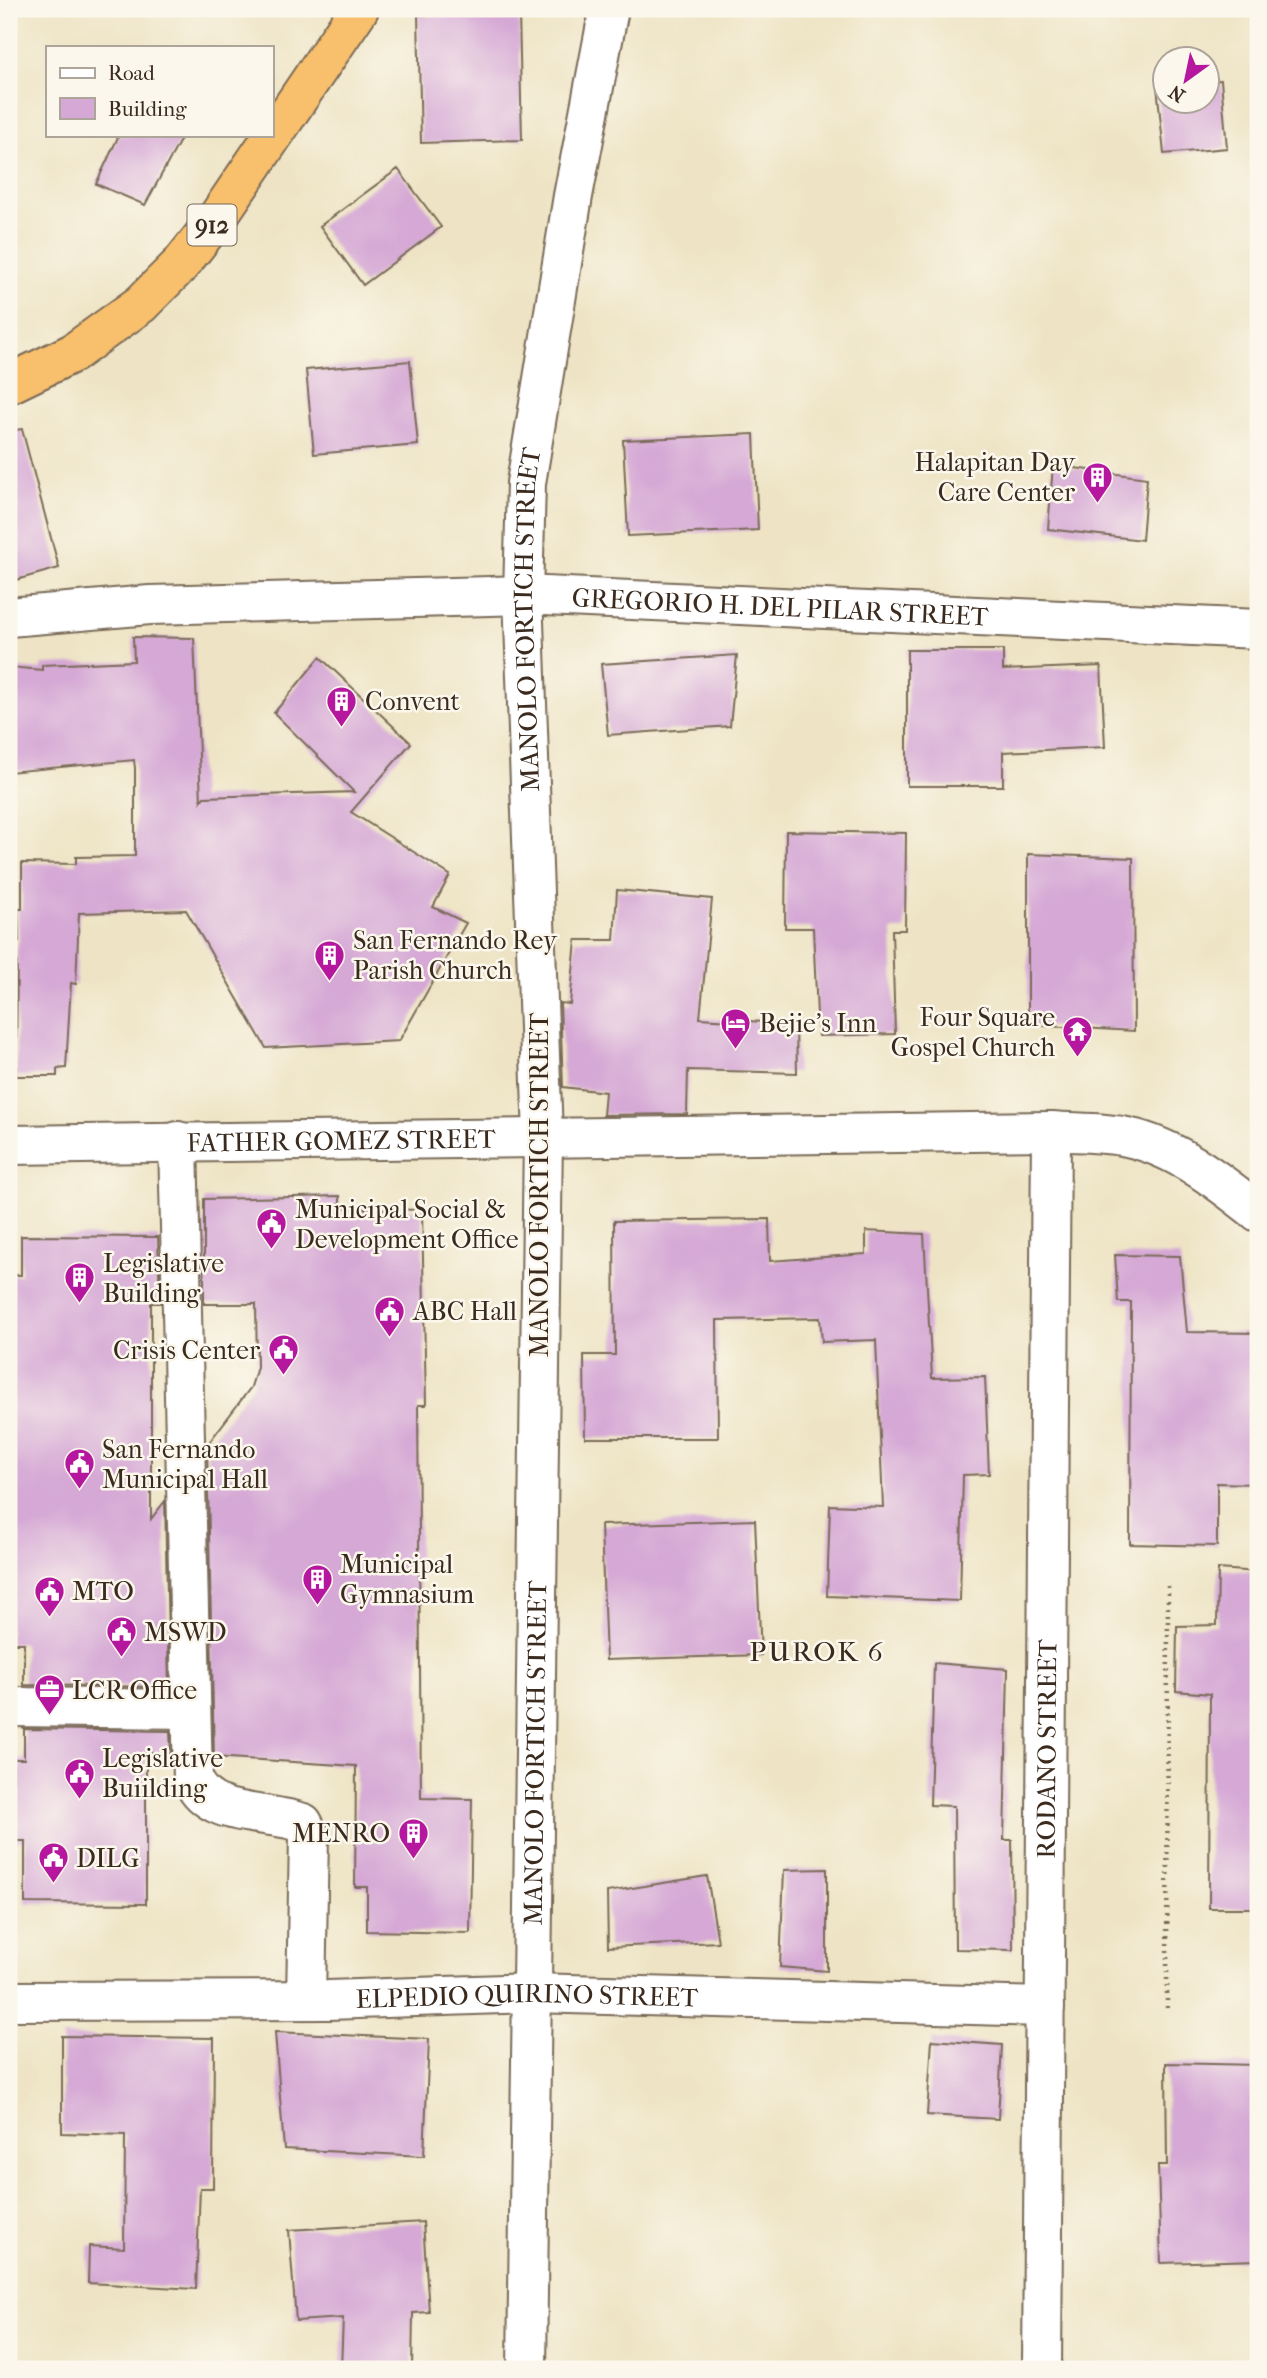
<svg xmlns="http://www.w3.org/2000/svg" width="1267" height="2378" viewBox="0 0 1267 2378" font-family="'IM FELL French Canon',serif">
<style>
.building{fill:#d5a8d5}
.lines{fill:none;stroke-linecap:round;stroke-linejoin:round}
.minor-casing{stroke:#7a6b58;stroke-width:42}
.highway-casing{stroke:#7a6b58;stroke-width:42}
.path{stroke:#7a6b58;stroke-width:4.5;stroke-dasharray:2 5;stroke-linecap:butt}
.minor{stroke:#fff;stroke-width:38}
.highway{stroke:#f8bf6c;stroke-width:38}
.labels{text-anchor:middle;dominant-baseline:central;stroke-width:5;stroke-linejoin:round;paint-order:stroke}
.shield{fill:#fbf7ec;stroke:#75685c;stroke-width:2}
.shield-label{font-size:24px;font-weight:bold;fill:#3b2a1e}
.poi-label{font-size:26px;fill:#3b2a1e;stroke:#fbf7ec;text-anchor:start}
.street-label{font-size:26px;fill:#3b2a1e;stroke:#fbf7ec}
.neighbourhood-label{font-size:28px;letter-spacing:2px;fill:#3b2a1e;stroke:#fbf7ec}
</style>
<rect width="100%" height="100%" fill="#fbf7ec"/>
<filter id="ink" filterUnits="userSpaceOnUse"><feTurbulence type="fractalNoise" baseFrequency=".0143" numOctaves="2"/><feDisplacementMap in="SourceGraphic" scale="14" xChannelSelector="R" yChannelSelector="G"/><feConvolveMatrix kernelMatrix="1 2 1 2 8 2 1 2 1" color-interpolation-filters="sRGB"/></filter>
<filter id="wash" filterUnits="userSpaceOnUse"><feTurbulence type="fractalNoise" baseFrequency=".00686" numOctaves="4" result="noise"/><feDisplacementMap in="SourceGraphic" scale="28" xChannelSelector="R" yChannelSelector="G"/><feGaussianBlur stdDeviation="1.57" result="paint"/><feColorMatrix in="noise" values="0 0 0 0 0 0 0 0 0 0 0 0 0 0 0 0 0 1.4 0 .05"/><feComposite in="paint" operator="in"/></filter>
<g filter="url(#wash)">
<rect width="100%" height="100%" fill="#eee4c5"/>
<g id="blocks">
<path class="building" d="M 519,13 L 522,140 L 421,143 L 418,15 Z
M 1221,80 L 1227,148 L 1164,154 L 1157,86 L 1166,85 L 1166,102 L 1208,102 L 1208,81 Z
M 119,135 L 183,135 L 145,205 L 96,184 Z
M 398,169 L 441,227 L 363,285 L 320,226 Z
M 410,361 L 418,445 L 314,454 L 306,370 Z
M 22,429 L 59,568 L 9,582 L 9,431 Z
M 754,434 L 758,530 L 628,536 L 623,440 Z
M 1053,465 L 1147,478 L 1142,540 L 1048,529 Z
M 133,637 L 194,638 L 201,801 L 204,797 L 354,792 L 274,713 L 320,657 L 411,743 L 351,812 L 450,875 L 433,907 L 466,923 L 399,1041 L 266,1048 L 186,910 L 79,913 L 76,984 L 71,983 L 66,1068 L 57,1069 L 57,1076 L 16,1076 L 17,942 L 19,942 L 18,909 L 22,909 L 22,863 L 76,864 L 76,857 L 135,856 L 135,768 L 134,760 L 9,772 L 9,667 L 42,670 L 42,665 L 134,661 Z
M 907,650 L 1003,650 L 1003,670 L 1101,666 L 1105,747 L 1003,752 L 1003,786 L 907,786 Z
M 737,655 L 730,726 L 608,735 L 601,664 Z
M 786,831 L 906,833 L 905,930 L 892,930 L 895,1034 L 818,1036 L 813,928 L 785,928 Z
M 1028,854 L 1133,858 L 1134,1031 L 1028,1025 Z
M 617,890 L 712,899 L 700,1018 L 796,1024 L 797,1073 L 688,1070 L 687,1114 L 603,1115 L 605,1092 L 563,1087 L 560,1003 L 570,1004 L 576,940 L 614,940 Z
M 340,1196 L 340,1208 L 422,1210 L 426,1405 L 418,1405 L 421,1798 L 472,1799 L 470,1933 L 367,1931 L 367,1887 L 355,1887 L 356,1766 L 214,1757 L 207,1445 L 251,1387 L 257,1367 L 256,1304 L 204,1304 L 204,1199 Z
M 769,1219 L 770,1261 L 866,1254 L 866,1231 L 924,1234 L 932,1378 L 985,1377 L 989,1474 L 963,1475 L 960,1601 L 827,1596 L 830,1505 L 883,1507 L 876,1340 L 822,1342 L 820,1318 L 717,1320 L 718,1438 L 585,1438 L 584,1355 L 615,1355 L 614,1221 Z
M 21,1236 L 158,1237 L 160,1303 L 151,1303 L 151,1519 L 165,1501 L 169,1687 L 24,1685 L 24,1643 L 10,1643 L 9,1275 L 21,1275 Z
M 1115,1255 L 1180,1256 L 1187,1332 L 1258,1333 L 1258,1484 L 1217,1483 L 1217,1546 L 1130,1544 L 1131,1302 L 1118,1302 Z
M 755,1520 L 761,1655 L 606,1660 L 601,1525 Z
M 1218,1569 L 1258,1572 L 1258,1908 L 1209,1908 L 1210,1694 L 1176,1691 L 1177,1626 L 1217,1625 Z
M 934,1663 L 1008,1669 L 1004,1840 L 1012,1840 L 1013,1950 L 955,1949 L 954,1806 L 930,1805 Z
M 24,1729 L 170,1731 L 171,1754 L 146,1753 L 146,1904 L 25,1903 L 25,1841 L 12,1841 L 13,1759 L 24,1759 Z
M 827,1869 L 827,1971 L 780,1967 L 784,1870 Z
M 707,1876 L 718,1942 L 608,1947 L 607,1892 Z
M 275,2032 L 429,2039 L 424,2156 L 284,2149 Z
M 62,2036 L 214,2038 L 213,2188 L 200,2188 L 196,2289 L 88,2283 L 89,2246 L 124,2248 L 125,2135 L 62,2133 Z
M 932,2040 L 1002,2045 L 998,2119 L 927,2115 Z
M 1166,2063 L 1258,2065 L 1258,2260 L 1161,2263 L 1158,2165 L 1167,2165 Z
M 423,2222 L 429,2312 L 413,2313 L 412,2369 L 341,2369 L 343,2318 L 296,2321 L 289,2230 Z"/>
</g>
</g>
<g filter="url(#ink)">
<use href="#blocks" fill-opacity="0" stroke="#7a6b58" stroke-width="2"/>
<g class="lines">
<defs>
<g id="minor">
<path id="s1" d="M 9,617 L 150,605 L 523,595 L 1258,629"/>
<path d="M 178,1141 L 193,1780 C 209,1819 268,1810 303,1823 L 309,1835 L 306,2000"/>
<path id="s2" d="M 9,1145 L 1051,1131 C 1076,1133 1103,1132 1127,1137 C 1176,1147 1220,1182 1258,1212"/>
<path d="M 9,1707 L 191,1709"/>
<path id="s3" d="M 9,2001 L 328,2000 L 532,1993 L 1045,2007"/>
<path id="s4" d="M 527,2369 L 543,1136 L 523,595 L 526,483 L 573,196 L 609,9"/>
<path id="s5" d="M 1042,2369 L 1051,1131"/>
</g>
<path id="highway" d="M 9,384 L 73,353 L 141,304 L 181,264 L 215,221 L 359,9"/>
</defs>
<use href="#minor" class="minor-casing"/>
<use href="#highway" class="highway-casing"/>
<path class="path" d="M 1167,2008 L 1168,1582"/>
<use href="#minor" class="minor"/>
<use href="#highway" class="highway"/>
</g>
</g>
<defs>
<symbol id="building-pin" viewBox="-11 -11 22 30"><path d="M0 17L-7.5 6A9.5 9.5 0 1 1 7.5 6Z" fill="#b5179e" stroke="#fbf7ec"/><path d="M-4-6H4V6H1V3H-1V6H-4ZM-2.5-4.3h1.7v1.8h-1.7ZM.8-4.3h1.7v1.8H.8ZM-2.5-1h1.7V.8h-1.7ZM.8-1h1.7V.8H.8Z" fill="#fff"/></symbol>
<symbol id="hotel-pin" viewBox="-11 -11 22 30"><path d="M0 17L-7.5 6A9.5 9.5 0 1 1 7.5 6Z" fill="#b5179e" stroke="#fbf7ec"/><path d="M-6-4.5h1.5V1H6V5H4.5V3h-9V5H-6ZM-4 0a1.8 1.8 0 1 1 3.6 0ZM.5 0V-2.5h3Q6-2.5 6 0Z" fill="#fff"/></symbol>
<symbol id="temple-pin" viewBox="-11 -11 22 30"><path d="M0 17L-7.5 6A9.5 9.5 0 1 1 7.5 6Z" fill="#b5179e" stroke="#fbf7ec"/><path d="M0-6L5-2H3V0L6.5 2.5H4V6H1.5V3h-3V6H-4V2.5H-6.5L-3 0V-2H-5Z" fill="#fff"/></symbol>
<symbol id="civic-pin" viewBox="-11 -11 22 30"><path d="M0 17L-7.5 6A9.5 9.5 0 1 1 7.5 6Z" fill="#b5179e" stroke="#fbf7ec"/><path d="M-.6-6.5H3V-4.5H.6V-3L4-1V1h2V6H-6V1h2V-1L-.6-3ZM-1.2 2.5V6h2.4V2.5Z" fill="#fff"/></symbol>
<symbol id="office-pin" viewBox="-11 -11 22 30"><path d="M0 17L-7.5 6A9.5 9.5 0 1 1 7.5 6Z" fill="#b5179e" stroke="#fbf7ec"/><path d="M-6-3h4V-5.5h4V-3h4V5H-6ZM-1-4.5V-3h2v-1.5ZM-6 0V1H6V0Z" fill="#fff"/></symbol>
</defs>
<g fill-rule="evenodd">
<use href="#building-pin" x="1080" y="460" width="35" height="47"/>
<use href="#building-pin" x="324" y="684" width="35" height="47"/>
<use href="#building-pin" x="312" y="938" width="35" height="47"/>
<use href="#hotel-pin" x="718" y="1006" width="35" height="47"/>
<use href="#temple-pin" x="1060" y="1014" width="35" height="47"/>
<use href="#civic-pin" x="254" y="1206" width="35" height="47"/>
<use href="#building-pin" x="62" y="1260" width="35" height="47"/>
<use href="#civic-pin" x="372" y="1294" width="35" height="47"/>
<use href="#civic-pin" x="266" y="1332" width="35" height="47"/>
<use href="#civic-pin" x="62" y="1446" width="35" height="47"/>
<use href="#building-pin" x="300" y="1562" width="35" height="47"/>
<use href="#civic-pin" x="32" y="1574" width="35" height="47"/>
<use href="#civic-pin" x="104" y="1614" width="35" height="47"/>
<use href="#office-pin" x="32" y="1672" width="35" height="47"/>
<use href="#civic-pin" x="62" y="1756" width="35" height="47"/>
<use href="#building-pin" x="396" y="1816" width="35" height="47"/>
<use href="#civic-pin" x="36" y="1840" width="35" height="47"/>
</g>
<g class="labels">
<rect class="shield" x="187.5" y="204.5" width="49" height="41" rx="5"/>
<g class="shield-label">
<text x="212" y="225">912</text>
</g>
<g class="poi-label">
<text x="1075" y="462" text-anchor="end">Halapitan Day<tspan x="1075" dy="30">Care Center</tspan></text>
<text x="365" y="701">Convent</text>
<text x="353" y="940">San Fernando Rey<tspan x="353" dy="30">Parish Church</tspan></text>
<text x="1055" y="1017" text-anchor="end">Four Square<tspan x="1055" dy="30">Gospel Church</tspan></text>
<text x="759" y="1023">Bejie's Inn</text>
<text x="295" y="1209">Municipal Social &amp;<tspan x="295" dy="30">Development Office</tspan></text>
<text x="103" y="1263">Legislative<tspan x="103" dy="30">Building</tspan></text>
<text x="413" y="1311">ABC Hall</text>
<text x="260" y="1350" text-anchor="end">Crisis Center</text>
<text x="102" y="1449">San Fernando<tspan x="102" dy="30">Municipal Hall</tspan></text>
<text x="340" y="1564">Municipal<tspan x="340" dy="30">Gymnasium</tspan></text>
<text x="72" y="1591">MTO</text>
<text x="144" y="1632">MSWD</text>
<text x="72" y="1690">LCR Office</text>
<text x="102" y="1758">Legislative<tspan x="102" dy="30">Buiilding</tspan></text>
<text x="390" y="1833" text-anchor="end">MENRO</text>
<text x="76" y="1858">DILG</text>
</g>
<g class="street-label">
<text stroke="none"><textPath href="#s1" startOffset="772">GREGORIO H. DEL PILAR STREET</textPath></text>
<text stroke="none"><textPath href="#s4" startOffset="1750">MANOLO FORTICH STREET</textPath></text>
<text stroke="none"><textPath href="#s2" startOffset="332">FATHER GOMEZ STREET</textPath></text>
<text transform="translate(539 1185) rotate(-90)">MANOLO FORTICH STREET</text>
<text stroke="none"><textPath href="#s5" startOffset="620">RODANO STREET</textPath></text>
<text stroke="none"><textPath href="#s4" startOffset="616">MANOLO FORTICH STREET</textPath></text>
<text stroke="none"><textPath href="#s3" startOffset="518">ELPEDIO QUIRINO STREET</textPath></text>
</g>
<g class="neighbourhood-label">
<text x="817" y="1651">PUROK 6</text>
</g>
</g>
<rect width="1267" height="2378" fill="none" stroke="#fbf7ec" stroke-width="35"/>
<rect x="46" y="46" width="228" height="91" fill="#fbf7ec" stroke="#aea59a" stroke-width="2"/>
<rect x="60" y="68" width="35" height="10" fill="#ffffff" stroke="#aea59a" stroke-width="2"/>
<text x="108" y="80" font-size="21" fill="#3b2a1e">Road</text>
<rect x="60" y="98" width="35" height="21" fill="#d5a8d5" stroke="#aea59a" stroke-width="2"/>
<text x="108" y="116" font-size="21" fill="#3b2a1e">Building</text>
<g transform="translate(1186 80) rotate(213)"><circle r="33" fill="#fbf7ec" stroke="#aea59a" stroke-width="2"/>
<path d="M0-5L12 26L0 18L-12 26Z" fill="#b5179e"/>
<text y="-10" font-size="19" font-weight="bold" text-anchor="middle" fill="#3b2a1e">N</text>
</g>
</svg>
